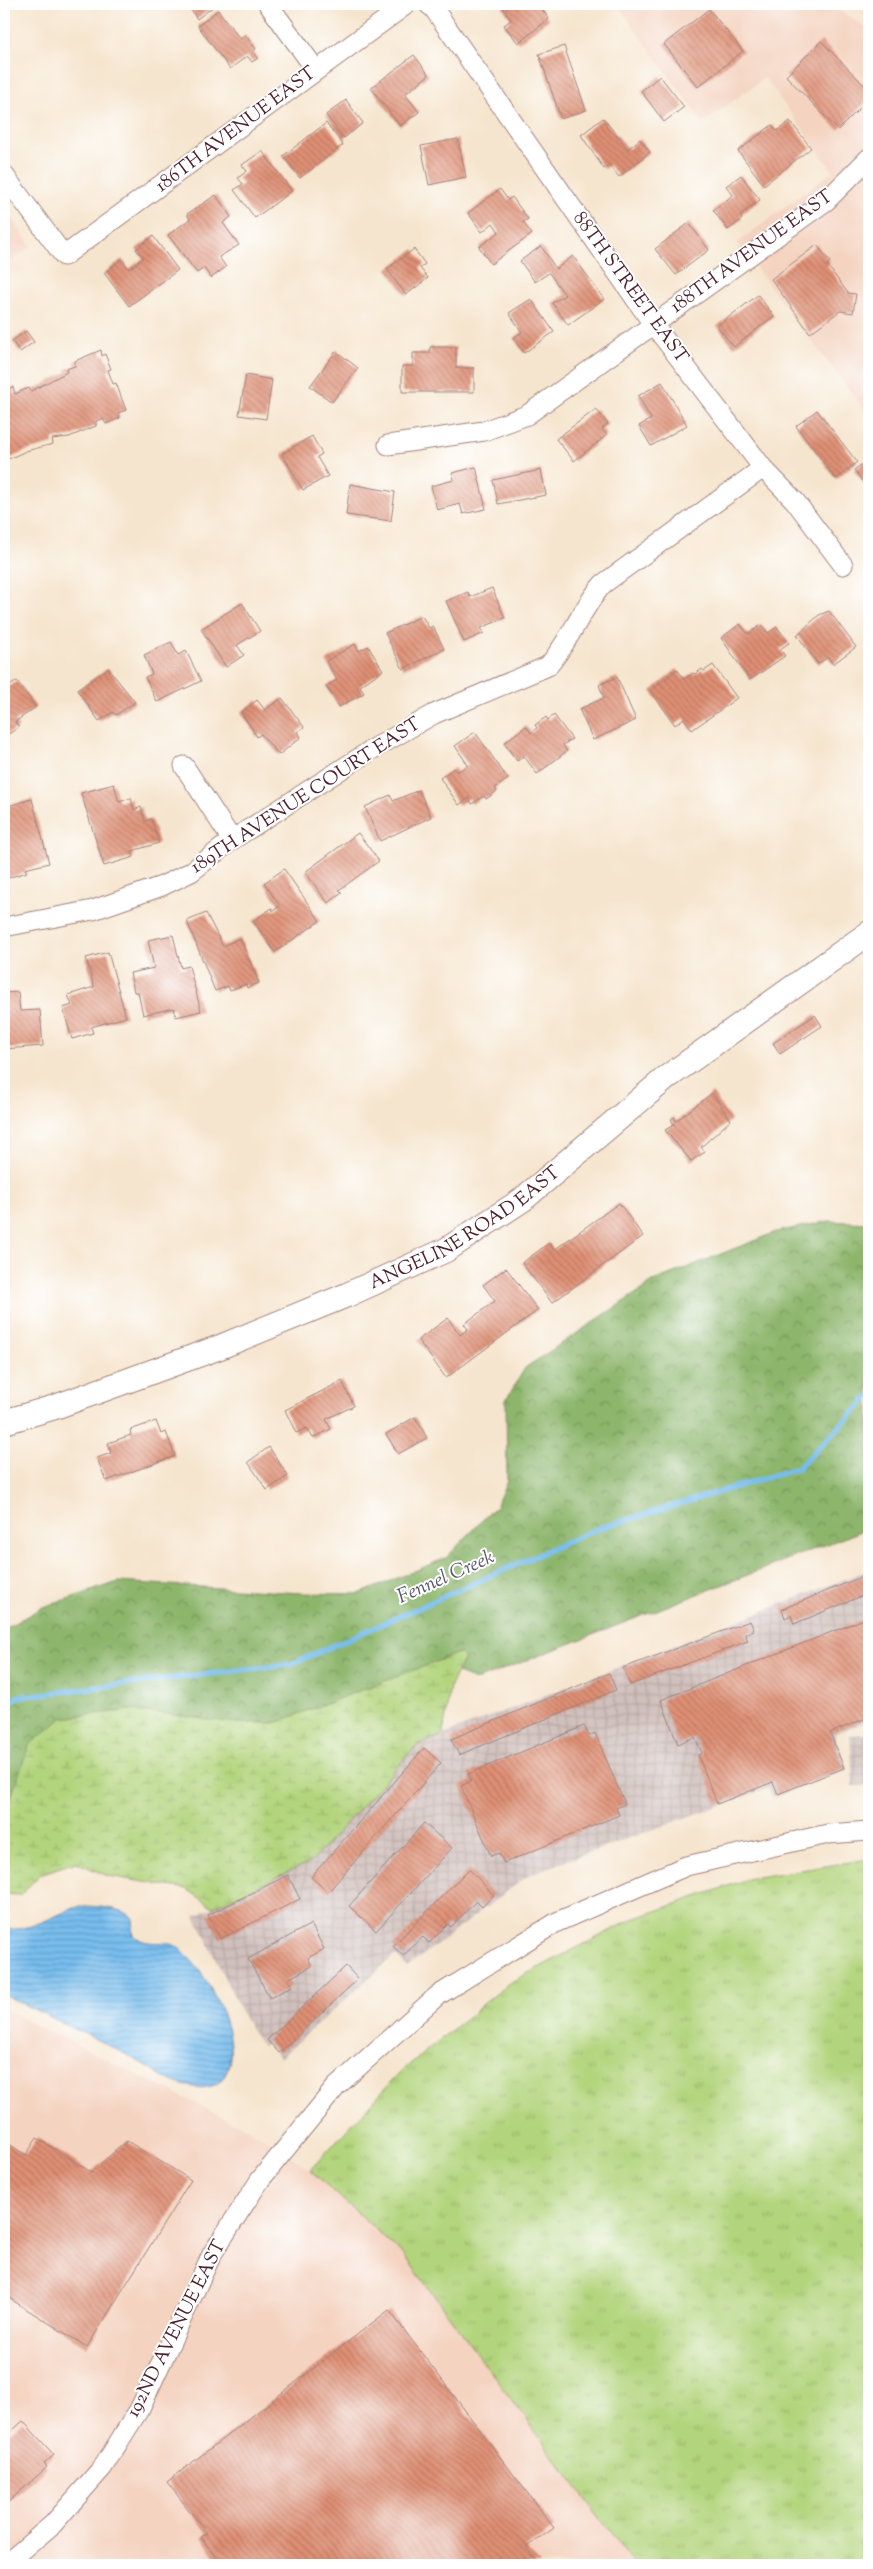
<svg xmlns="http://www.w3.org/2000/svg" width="873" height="2569" viewBox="0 0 873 2569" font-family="'Sorts Mill Goudy',serif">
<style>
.built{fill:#f4d3c0}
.industrial{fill:url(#industrial-grid)}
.grass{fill:url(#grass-tufts);stroke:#7e7a54}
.forest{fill:url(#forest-crowns);stroke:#6c6a4c}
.wetland{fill:url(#wetland-marsh);stroke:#7e7a54}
.water{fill:url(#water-rules);stroke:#606e8c}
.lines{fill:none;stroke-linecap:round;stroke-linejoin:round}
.stream{stroke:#77bdee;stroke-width:5.5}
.building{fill:url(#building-back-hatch)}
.minor-casing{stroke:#a0827c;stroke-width:21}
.tertiary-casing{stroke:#a0827c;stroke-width:26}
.minor{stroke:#fff;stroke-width:19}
.tertiary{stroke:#fff;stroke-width:24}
.labels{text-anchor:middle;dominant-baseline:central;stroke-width:4;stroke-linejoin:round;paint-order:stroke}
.street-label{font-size:19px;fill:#4a1f2b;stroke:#fff}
.water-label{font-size:20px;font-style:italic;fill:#5a566f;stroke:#fff}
</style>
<defs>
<pattern id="industrial-grid" width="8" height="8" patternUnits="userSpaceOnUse" patternTransform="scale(1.25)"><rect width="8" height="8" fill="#d0c0bc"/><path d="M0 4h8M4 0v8" fill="none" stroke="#b4a5a2"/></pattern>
<pattern id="grass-tufts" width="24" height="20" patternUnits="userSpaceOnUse" patternTransform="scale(1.25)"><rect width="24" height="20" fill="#b2d47c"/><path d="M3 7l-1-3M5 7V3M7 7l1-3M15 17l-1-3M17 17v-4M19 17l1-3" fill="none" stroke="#9bb66b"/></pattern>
<pattern id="forest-crowns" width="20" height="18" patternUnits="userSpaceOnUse" patternTransform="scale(1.25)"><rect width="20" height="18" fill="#8db66c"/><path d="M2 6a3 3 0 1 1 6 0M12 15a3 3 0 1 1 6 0" fill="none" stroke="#759359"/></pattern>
<pattern id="wetland-marsh" width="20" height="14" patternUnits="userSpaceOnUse" patternTransform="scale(1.25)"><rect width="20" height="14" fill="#b2d47c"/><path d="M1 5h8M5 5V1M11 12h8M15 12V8" fill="none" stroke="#9bb66b"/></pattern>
<pattern id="water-rules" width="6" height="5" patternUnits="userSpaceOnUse" patternTransform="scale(1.25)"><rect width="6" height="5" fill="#77bdee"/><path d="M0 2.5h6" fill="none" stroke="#6499c1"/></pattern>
<pattern id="building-back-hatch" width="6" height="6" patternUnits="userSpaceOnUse" patternTransform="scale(1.25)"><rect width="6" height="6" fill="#df9075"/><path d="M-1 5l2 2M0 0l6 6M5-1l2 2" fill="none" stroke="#b77560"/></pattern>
</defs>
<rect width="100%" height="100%" fill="#fff"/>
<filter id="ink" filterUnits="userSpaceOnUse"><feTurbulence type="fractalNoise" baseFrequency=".02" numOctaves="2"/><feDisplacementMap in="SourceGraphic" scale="10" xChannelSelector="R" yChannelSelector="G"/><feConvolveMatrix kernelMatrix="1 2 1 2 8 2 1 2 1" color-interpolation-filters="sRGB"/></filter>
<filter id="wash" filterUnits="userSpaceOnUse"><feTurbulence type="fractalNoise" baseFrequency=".0096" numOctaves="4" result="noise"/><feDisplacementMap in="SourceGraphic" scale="20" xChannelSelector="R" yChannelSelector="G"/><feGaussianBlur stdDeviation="1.12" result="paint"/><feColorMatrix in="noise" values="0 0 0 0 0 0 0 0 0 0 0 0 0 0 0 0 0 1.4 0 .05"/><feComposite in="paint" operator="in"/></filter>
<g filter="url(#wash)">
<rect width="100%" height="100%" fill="#f6e5ce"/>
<path class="built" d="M 617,4 L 828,4 L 869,29 L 869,416 L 737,243 L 833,171 L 765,78 L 703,123 Z
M 4,208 L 31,246 L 4,266 Z
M 4,2009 L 260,2135 L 310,2170 L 404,2255 L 635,2565 L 4,2565 Z"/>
<path class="industrial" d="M 869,1570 L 869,1720 L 834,1734 L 848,1769 L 772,1798 L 768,1788 L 530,1874 L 407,1967 L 395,1955 L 280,2058 L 266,2043 L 262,2046 L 245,2020 L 195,1916 L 312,1861 L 417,1745 Z
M 869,1734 L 869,1785 L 853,1786 L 850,1735 Z"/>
<path class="grass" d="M 869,1859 L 869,2565 L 635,2565 L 404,2255 L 310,2170 L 398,2074 L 509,1983 L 633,1919 L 751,1878 Z"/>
<path class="forest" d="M 829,1221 L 869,1223 L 869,1528 L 476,1680 L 457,1673 L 464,1657 L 459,1653 L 275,1723 L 237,1723 L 7,1813 L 4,1818 L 4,1629 L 43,1607 L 118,1582 L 302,1593 L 359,1594 L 446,1558 L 496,1506 L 507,1481 L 506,1400 L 525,1368 L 656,1280 L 776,1232 Z"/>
<path class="wetland" d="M 459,1653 L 464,1657 L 450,1686 L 443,1735 L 417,1745 L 312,1861 L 213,1907 L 187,1889 L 108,1876 L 76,1862 L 40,1874 L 21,1895 L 4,1894 L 4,1818 L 29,1745 L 62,1718 L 132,1710 L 237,1723 L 275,1723 Z"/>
<path class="water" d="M 80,1906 C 91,1906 128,1907 133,1919 C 135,1925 130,1932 136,1937 C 148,1947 165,1939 176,1946 C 181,1949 186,1955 190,1959 C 213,1984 244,2045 224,2076 C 217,2087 207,2089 194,2087 C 167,2084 147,2065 123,2053 C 84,2033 44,2014 4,1995 L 4,1929 C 31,1932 55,1914 80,1906 Z"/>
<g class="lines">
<path class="stream" d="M 4,1707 L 17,1697 L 292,1664 L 594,1530 L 798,1468 L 869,1397"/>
</g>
<g id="blocks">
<path class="building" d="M 199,4 L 211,4 L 213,7 L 197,19 L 191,10 Z
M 501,4 L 538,4 L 549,19 L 518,43 L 504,25 L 511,20 Z
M 709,9 L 743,51 L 698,87 L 664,44 Z
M 218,10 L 240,39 L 245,35 L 256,49 L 253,51 L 258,58 L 252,62 L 247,56 L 230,69 L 198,26 Z
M 821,41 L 869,90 L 869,99 L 838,130 L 786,76 Z
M 564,46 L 586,110 L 561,119 L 539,54 Z
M 414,55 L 429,75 L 405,94 L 419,112 L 400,126 L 371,88 Z
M 660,76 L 684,107 L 664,122 L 641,91 Z
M 346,100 L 363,123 L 344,138 L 326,115 Z
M 603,118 L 628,149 L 640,139 L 650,152 L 619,177 L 609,165 L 604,169 L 581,135 Z
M 790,121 L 811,148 L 764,185 L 738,151 L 772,125 L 777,131 Z
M 326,123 L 343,145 L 300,178 L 283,156 Z
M 458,139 L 466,177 L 429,185 L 421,146 Z
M 262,151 L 292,191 L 255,218 L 234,190 L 243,184 L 238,178 L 247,171 L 242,165 Z
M 741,175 L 760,200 L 740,215 L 742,219 L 728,230 L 713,210 L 733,195 L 726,186 Z
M 500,189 L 508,200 L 512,197 L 528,219 L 523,222 L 532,234 L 491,264 L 479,247 L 499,232 L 493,223 L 482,232 L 468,213 Z
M 216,195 L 231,217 L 223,223 L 239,245 L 219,257 L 226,267 L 211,278 L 204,268 L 197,273 L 168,235 L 190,219 L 187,214 Z
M 689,223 L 709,250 L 676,275 L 655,249 Z
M 153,236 L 178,270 L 129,306 L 104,273 L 122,259 L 129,269 L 143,258 L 136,249 Z
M 817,245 L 830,262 L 827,265 L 848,293 L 856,294 L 853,313 L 840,311 L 810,333 L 771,279 Z
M 541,246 L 556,269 L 573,256 L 604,299 L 568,325 L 552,303 L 565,295 L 549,273 L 535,282 L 520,261 Z
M 414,249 L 425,264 L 420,268 L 428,278 L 406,295 L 387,269 Z
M 758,295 L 774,316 L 734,347 L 717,326 Z
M 531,299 L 554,332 L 524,353 L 513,338 L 522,332 L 509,313 Z
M 26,331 L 34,342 L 20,352 L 12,341 Z
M 430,347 L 456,347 L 456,368 L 474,368 L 474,392 L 402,392 L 402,366 L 413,366 L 413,353 L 430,353 Z
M 101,350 L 102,356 L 105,354 L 111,369 L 108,370 L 113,384 L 116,383 L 126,410 L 118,413 L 120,418 L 106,424 L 103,419 L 96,421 L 96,426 L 69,437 L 52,439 L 53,444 L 26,451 L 4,461 L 4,390 L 13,387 L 15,394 L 29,388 L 31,391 L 67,372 L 66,369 L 75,366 L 75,361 Z
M 336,351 L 358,368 L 332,402 L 310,386 Z
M 246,375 L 272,380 L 266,419 L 239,415 Z
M 662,382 L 687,425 L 651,446 L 639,426 L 651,419 L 638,396 Z
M 596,409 L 608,424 L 602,429 L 607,435 L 574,461 L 556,439 Z
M 817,410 L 857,462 L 836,479 L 796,426 Z
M 312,436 L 322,454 L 317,457 L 328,476 L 303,490 L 282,454 Z
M 869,459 L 869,490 L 854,470 Z
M 476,467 L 486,509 L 463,514 L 460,504 L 437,510 L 431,486 L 454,480 L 452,473 Z
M 541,470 L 546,495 L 498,504 L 493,480 Z
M 350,484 L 395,492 L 391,521 L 346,515 Z
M 492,588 L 505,618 L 481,628 L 484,633 L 464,642 L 446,601 L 468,592 L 470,597 Z
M 242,603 L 260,631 L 237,645 L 244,655 L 226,667 L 201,629 Z
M 829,611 L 856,647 L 833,664 L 828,657 L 818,664 L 797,635 L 819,615 Z
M 422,616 L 429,628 L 433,626 L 444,649 L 403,669 L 385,633 Z
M 740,624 L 748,634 L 761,625 L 768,633 L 777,627 L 789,643 L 780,649 L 785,656 L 750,680 L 721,638 Z
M 171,642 L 178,655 L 186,651 L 201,681 L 157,702 L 145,677 L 152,674 L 144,655 Z
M 355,644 L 359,651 L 368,646 L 383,670 L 360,686 L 364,693 L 339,707 L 326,686 L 337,680 L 326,661 Z
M 713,665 L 737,698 L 692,730 L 684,718 L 675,725 L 651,691 L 677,669 L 684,679 L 693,673 L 695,674 L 702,669 L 704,671 Z
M 108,668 L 135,702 L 116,715 L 113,712 L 99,721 L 77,690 Z
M 617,677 L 636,720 L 593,740 L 579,709 L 604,698 L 599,685 Z
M 17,681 L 36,707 L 15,722 L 19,727 L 4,737 L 4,690 Z
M 282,698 L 304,727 L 297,732 L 301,737 L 279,755 L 261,734 L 257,737 L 241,712 L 257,700 L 265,710 Z
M 554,715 L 572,739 L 563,745 L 567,751 L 537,774 L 524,756 L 517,761 L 504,743 L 526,726 L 531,733 L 537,728 L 535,725 L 546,717 L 548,720 Z
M 475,732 L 508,779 L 495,788 L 497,791 L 486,799 L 484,796 L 472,804 L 469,798 L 459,805 L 440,778 L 454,768 L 457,772 L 468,765 L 455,746 Z
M 114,784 L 119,802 L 131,798 L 134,810 L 141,807 L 145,821 L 151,819 L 159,843 L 132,851 L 134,857 L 104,866 L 81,793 Z
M 419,790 L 431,817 L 380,841 L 365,807 L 390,795 L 393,801 Z
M 32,799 L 49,863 L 25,869 L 27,872 L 4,879 L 4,807 Z
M 358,833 L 379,861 L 339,890 L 342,893 L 328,903 L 305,872 Z
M 284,869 L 320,921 L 275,952 L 253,921 L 272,908 L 273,911 L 280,906 L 264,883 Z
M 206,913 L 223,946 L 240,938 L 259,983 L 247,988 L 246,984 L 230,990 L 228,986 L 215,991 L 187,921 Z
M 173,935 L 181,968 L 189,966 L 201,1011 L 176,1017 L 174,1008 L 143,1015 L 138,992 L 134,992 L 130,973 L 154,968 L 148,940 Z
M 108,952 L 126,1017 L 91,1027 L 93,1033 L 72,1039 L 63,1008 L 72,1005 L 68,995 L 94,987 L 86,958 Z
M 18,992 L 20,1011 L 40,1010 L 43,1046 L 4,1049 L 4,993 Z
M 815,1015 L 822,1026 L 780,1054 L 773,1043 Z
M 712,1093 L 731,1120 L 701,1147 L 705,1152 L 691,1161 L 665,1130 L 674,1125 L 671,1119 L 674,1117 L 676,1121 Z
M 619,1203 L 643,1236 L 552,1303 L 522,1263 L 549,1243 L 554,1250 Z
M 506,1268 L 538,1310 L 446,1378 L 418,1340 L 448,1318 L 460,1335 L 468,1329 L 464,1324 L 495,1301 L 483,1285 Z
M 342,1381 L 354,1406 L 326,1419 L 331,1429 L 313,1438 L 307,1428 L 296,1433 L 285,1410 Z
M 415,1417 L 427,1438 L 398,1454 L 386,1434 Z
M 156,1421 L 161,1434 L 166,1432 L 175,1456 L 106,1481 L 97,1458 L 111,1453 L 108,1443 L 131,1435 L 130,1430 Z
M 269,1447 L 288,1476 L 267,1490 L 248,1462 Z
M 869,1574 L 869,1593 L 794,1624 L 791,1615 L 785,1618 L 782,1609 Z
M 869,1617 L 869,1717 L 830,1733 L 844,1768 L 778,1794 L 773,1782 L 717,1804 L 698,1755 L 702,1753 L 695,1737 L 678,1744 L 661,1700 Z
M 750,1621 L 754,1630 L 745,1634 L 748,1641 L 630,1685 L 623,1668 Z
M 609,1673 L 616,1690 L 459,1755 L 451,1739 Z
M 584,1726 L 589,1736 L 595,1733 L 625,1804 L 616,1808 L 619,1815 L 504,1863 L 499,1853 L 491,1856 L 461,1786 L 471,1781 L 468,1774 Z
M 424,1748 L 441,1763 L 328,1892 L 311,1877 Z
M 424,1823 L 452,1848 L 376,1931 L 349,1906 Z
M 469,1869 L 494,1895 L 482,1907 L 476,1901 L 451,1927 L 448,1924 L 429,1943 L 423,1937 L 403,1956 L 393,1946 Z
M 288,1875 L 300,1899 L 220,1939 L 208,1915 Z
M 311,1924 L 324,1949 L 308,1958 L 312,1966 L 288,1979 L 292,1986 L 270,1998 L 248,1959 Z
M 346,1966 L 358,1979 L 279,2053 L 267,2040 Z
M 37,2138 L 91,2172 L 127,2141 L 191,2180 L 87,2347 L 4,2295 L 4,2141 L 26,2155 Z
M 389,2310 L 554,2528 L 526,2548 L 540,2565 L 222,2565 L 201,2537 L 207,2533 L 167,2482 Z
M 23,2421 L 54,2455 L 44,2464 L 47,2467 L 4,2506 L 4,2438 Z"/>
</g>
</g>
<g filter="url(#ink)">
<use href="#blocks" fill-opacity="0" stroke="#a0827c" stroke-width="1"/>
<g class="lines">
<defs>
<path id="minor" d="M 268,4 L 316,70
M 428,4 L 434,9 L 653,324 L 763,468 L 795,501 L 843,565
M 4,175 L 64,256 L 407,4
M 388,445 L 484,431 L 527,415 L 826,201 L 869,158
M 184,766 L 232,840
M 4,927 L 93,910 L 162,886 L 191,872 L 232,840 L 368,752 L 434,714 L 548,666 C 570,641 581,609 603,584 L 763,468
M 5,2565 L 53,2524 L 103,2467 L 140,2408 L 212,2254 L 260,2180 L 336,2087 L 437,1996 L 557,1922 L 686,1866 L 828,1834 L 869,1831"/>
<g id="tertiary">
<path id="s1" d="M 4,1422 L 55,1407 L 220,1347 L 347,1295 L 446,1250 L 522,1200 L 666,1078 L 869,933"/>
</g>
</defs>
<use href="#minor" class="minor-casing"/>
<use href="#tertiary" class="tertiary-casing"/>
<use href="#minor" class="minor"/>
<use href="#tertiary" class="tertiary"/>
</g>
</g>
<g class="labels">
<g class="street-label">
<text transform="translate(236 130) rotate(-37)">186TH AVENUE EAST</text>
<text transform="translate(752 252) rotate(-36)">188TH AVENUE EAST</text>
<text transform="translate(630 288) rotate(54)">88TH STREET EAST</text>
<text transform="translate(306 796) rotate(-33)">189TH AVENUE COURT EAST</text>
<text stroke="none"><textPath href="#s1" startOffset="502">ANGELINE ROAD EAST</textPath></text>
<text transform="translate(177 2329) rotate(-63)">192ND AVENUE EAST</text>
</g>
<g class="water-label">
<text transform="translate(446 1578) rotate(-24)">Fennel Creek</text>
</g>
</g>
<rect width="873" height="2569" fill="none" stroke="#fff" stroke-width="20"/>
</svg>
